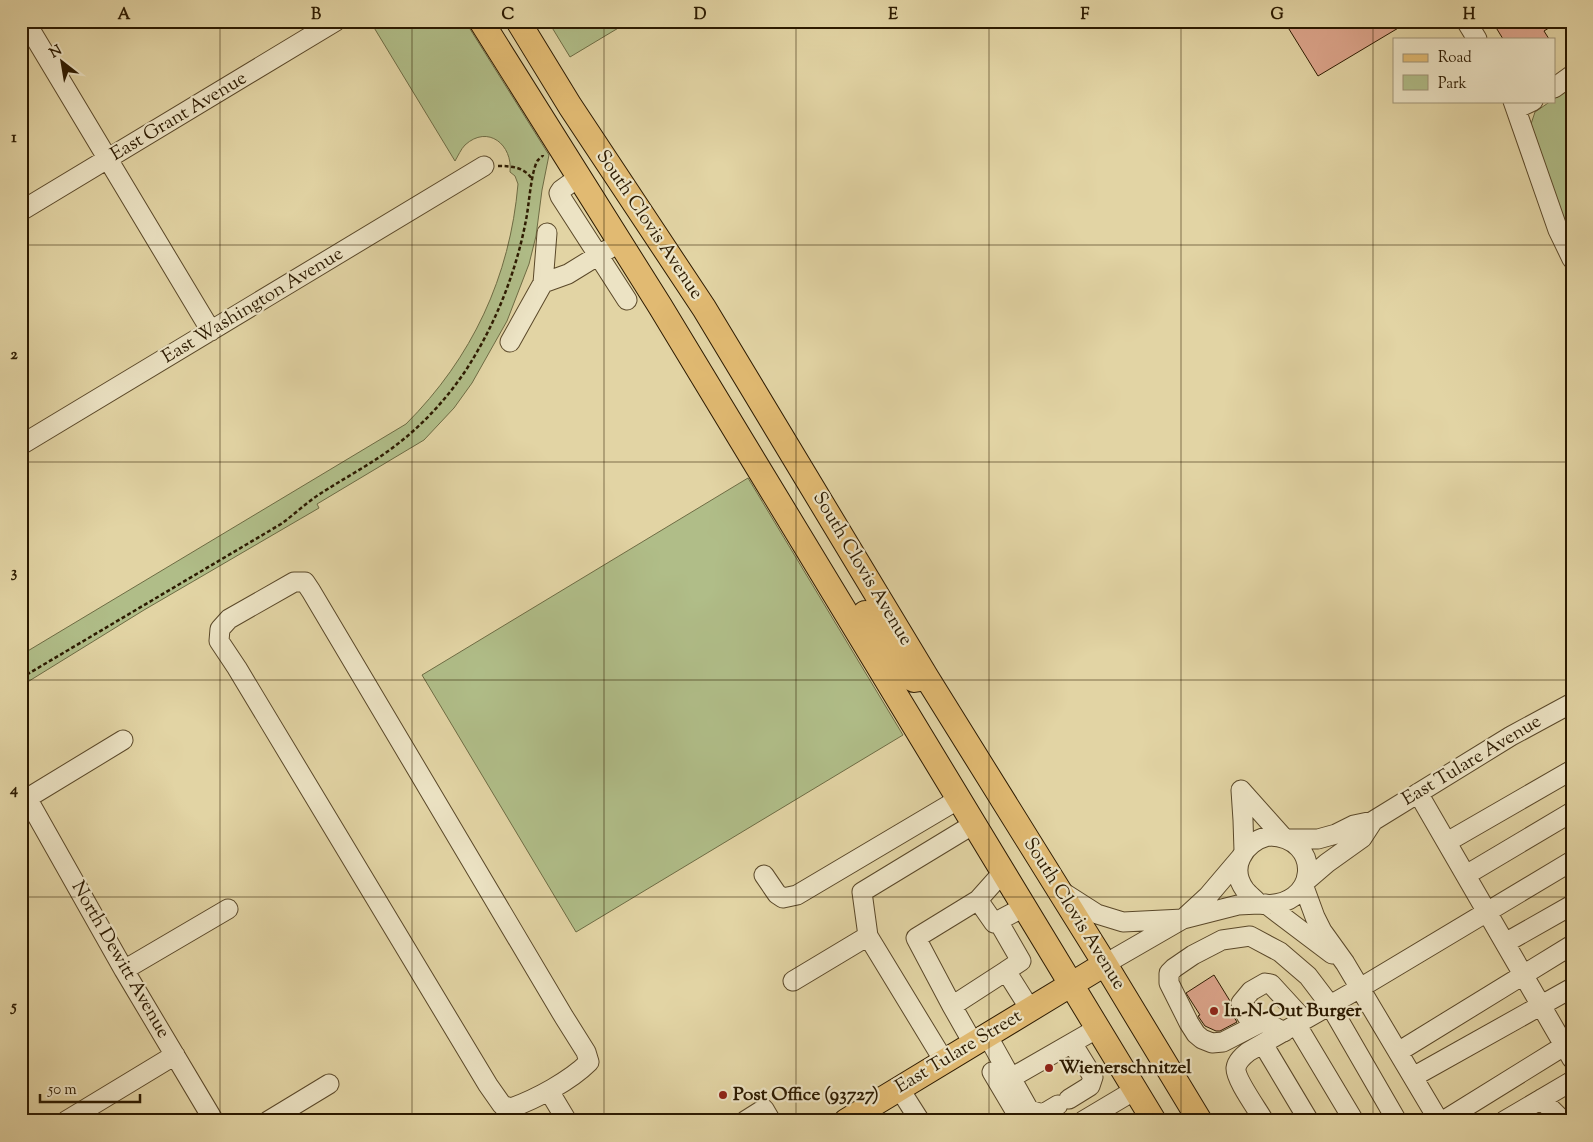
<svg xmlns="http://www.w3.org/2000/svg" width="1593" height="1142" viewBox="0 0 1593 1142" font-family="'Sorts Mill Goudy',serif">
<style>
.green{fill:#b0bd88;stroke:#6e6c44}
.building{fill:#dda58c;stroke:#2c1a00}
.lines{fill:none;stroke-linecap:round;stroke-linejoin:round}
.minor-casing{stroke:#5a4829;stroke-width:21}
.major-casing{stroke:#2c1a00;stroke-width:26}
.path{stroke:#2c1a00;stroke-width:2.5;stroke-dasharray:4 2.5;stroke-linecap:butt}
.minor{stroke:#ece3c4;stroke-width:19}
.major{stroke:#e1ba72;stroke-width:24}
.grid{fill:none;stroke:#2c1a00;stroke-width:1;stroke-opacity:0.55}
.poi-dot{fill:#8f2418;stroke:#ece3c4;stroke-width:2}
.labels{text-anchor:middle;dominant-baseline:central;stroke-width:4.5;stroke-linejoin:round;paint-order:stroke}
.street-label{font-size:19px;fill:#2c1a00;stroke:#ece3c4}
.poi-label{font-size:19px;font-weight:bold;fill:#2c1a00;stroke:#ece3c4;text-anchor:start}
.neatline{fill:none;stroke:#2c1a00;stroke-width:2}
.grid-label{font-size:16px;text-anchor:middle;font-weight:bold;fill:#2c1a00}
</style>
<rect width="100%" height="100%" fill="#e2d4a4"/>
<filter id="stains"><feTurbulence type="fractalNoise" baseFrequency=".004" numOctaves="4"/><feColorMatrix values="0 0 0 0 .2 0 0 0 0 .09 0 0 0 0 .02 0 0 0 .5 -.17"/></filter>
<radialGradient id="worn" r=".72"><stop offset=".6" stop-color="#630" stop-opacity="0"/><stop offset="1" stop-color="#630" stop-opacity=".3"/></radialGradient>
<path class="green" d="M 370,21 L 465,21 L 549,155 L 542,190 L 536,236 L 529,264 L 507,321 L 472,383 L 454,408 L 424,440 L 317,504 L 319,508 L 144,610 L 21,686 L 21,655 L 406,424 C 472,358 510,277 518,184 L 515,176 L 510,172 C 513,145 488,124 465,145 C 461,149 458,156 455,161 Z
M 548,21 L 630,21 L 570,57 Z
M 1572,88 L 1572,237 L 1566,226 L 1531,124 L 1535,112 L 1551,101 L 1554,101 L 1554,99 Z
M 748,478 L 903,735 L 576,932 L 422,675 Z"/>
<path class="building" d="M 1284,21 L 1410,21 L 1318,76 Z
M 1492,21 L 1560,21 L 1544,31 L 1549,39 L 1503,39 Z
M 1214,975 L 1230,1001 L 1230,1005 L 1228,1007 L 1237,1022 L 1220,1031 L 1216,1031 L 1205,1026 L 1198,1016 L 1200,1015 L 1186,993 Z"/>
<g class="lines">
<defs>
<path id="minor" d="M 25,21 L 211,331
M 1466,21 L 1477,39
M 1554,88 L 1572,75
M 1513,101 L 1558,230 L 1572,259
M 1516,109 L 1533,101
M 579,177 L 561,190 L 559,193 L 560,196 L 627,300
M 21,211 L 336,21
M 543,283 L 547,233
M 510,342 L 543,283 L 568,274 L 620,242
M 21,445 L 484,166
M 294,582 L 305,582 L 311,591 L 564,1017 L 586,1052 L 589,1062 C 570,1081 536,1099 511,1108 L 502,1105 L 488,1085 L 237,668 L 219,641 L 220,629 L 229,619 Z
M 1418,793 L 1572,1059
M 27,798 L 124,970 L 214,1121
M 21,802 L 123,740
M 1268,836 C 1324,836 1320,911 1259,904 C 1255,899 1249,895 1245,890 C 1228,867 1244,843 1268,836 Z
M 1289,839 L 1318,839 L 1336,834 L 1354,825 L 1373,821 L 1511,736 L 1572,703
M 1447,842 L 1572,770
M 1244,851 L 1243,820 L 1241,790 L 1283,837
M 1003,872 L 978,900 L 994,923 L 1024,907
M 764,875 L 777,894 L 783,898 L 797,895 L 959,799
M 1466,875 L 1572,812
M 1306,881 L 1327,863 L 1362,838 L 1373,821
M 1304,887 L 1315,917 L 1322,931 L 1345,963 L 1439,1121
M 1061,891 L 1097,914 L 1123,922 L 1183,919 L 1238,905 L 1259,904
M 1266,904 L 1332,954
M 998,921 L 1021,961 L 1006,971
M 1505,943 L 1572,905
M 1105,964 L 1183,919 L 1208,896 L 1242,856
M 124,970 L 228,909
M 793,981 L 868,936
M 952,1006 L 916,938 L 978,900
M 1296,1024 L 1354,1121
M 1253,1026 L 1243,1010 L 1241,1003 L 1251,991 L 1265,983 L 1271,984 L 1304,1020
M 1284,1032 L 1267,1023 L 1260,1023 L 1223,1042 L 1212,1043 L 1202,1039 L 1196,1034 L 1189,1023 L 1169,983 L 1169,973 L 1174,968 L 1193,955 L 1222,940 L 1250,936 L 1280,952 L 1308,976 L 1330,1005 L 1397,1121
M 987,1035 L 1011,1078 L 1098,1028
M 973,1043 L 952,1006 L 1006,971 L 1030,1009
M 1263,1044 L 1309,1121
M 1398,1052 L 1572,945
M 944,1061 L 868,936 L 862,892 L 974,824
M 992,1072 L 1021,1121
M 1413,1077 L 1572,988
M 1011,1078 L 1029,1110 L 1043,1114 L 1058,1105
M 899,1088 L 920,1121
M 549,1091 L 567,1121
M 1069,1099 L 1090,1086 L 1093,1077 L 1072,1043
M 1541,1099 L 1563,1121
M 66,1121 L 175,1055
M 268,1121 L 329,1084
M 745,1121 L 764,1109 L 771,1121
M 1083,1121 L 1135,1090
M 1264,1121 C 1258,1110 1235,1079 1236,1068 C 1237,1061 1243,1056 1248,1052 L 1360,988 L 1572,861
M 1443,1121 L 1572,1041
M 1504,1121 L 1572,1081"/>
<path id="major" d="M 481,21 L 660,306 L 1154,1121
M 518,21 L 570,106 L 704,308 L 927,678 L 1105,964 L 1200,1121
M 865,613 L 901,671 L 914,680 L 927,678
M 846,1121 L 1105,964"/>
</defs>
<use href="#minor" class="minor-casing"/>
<use href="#major" class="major-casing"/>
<path class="path" d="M 498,166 C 512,166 524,167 532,179
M 21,678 L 281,524 C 295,514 308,501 323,492 C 340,481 358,471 375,460 C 411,437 442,406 466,370 C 495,325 516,273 526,220 C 529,206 531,170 538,160 C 538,160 543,156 543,155"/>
<use href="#minor" class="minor"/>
<use href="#major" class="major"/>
</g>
<path class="grid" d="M 220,21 L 220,1121M 412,21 L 412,1121M 604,21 L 604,1121M 796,21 L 796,1121M 989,21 L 989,1121M 1181,21 L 1181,1121M 1373,21 L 1373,1121M 21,245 L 1572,245M 21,462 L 1572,462M 21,680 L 1572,680M 21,897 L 1572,897"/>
<g class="poi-dot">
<circle cx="1214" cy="1011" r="5"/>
<circle cx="1049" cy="1068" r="5"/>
<circle cx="723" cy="1095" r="5"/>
</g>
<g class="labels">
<g class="street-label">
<text transform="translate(179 117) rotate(-31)">East Grant Avenue</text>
<text transform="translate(649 225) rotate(56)">South Clovis Avenue</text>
<text transform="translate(253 306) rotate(-31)">East Washington Avenue</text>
<text transform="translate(862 569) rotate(59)">South Clovis Avenue</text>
<text transform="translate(1472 761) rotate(-31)">East Tulare Avenue</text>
<text transform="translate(1074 914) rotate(58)">South Clovis Avenue</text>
<text transform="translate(120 960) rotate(60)">North Dewitt Avenue</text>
<text transform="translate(959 1052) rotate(-31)">East Tulare Street</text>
</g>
<g class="poi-label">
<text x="1224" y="1011">In-N-Out Burger</text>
<text x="1059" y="1068">Wienerschnitzel</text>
<text x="733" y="1095">Post Office (93727)</text>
</g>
</g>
<rect width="1593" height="1142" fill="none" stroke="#e2d4a4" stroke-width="55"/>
<rect x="1393" y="38" width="162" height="65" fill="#ece3c4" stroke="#9f9376"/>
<rect x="1403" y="54" width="25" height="8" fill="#e1ba72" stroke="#9f9376"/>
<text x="1438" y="62" font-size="15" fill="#2c1a00">Road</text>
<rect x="1403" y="75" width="25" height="15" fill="#b0bd88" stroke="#9f9376"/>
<text x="1438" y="88" font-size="15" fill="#2c1a00">Park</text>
<g transform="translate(62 62) rotate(329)" stroke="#ece3c4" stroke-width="4" paint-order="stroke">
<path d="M0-4L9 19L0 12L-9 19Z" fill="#2c1a00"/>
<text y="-8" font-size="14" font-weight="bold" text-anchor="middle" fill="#2c1a00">N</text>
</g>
<path d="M40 1094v8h100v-8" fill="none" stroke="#2c1a00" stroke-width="2.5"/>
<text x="48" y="1094" font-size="15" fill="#2c1a00" stroke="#ece3c4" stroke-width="4" paint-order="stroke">50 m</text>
<rect x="28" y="28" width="1538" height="1086" class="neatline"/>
<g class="grid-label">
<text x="124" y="19">A</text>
<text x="316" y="19">B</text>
<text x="508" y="19">C</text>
<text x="700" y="19">D</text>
<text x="893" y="19">E</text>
<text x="1085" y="19">F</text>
<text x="1277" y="19">G</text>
<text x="1469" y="19">H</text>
<text x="14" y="142">1</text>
<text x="14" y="359">2</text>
<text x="14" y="577">3</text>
<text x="14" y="794">4</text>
<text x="14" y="1011">5</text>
</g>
<rect width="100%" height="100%" filter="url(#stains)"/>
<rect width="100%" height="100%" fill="url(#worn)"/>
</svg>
